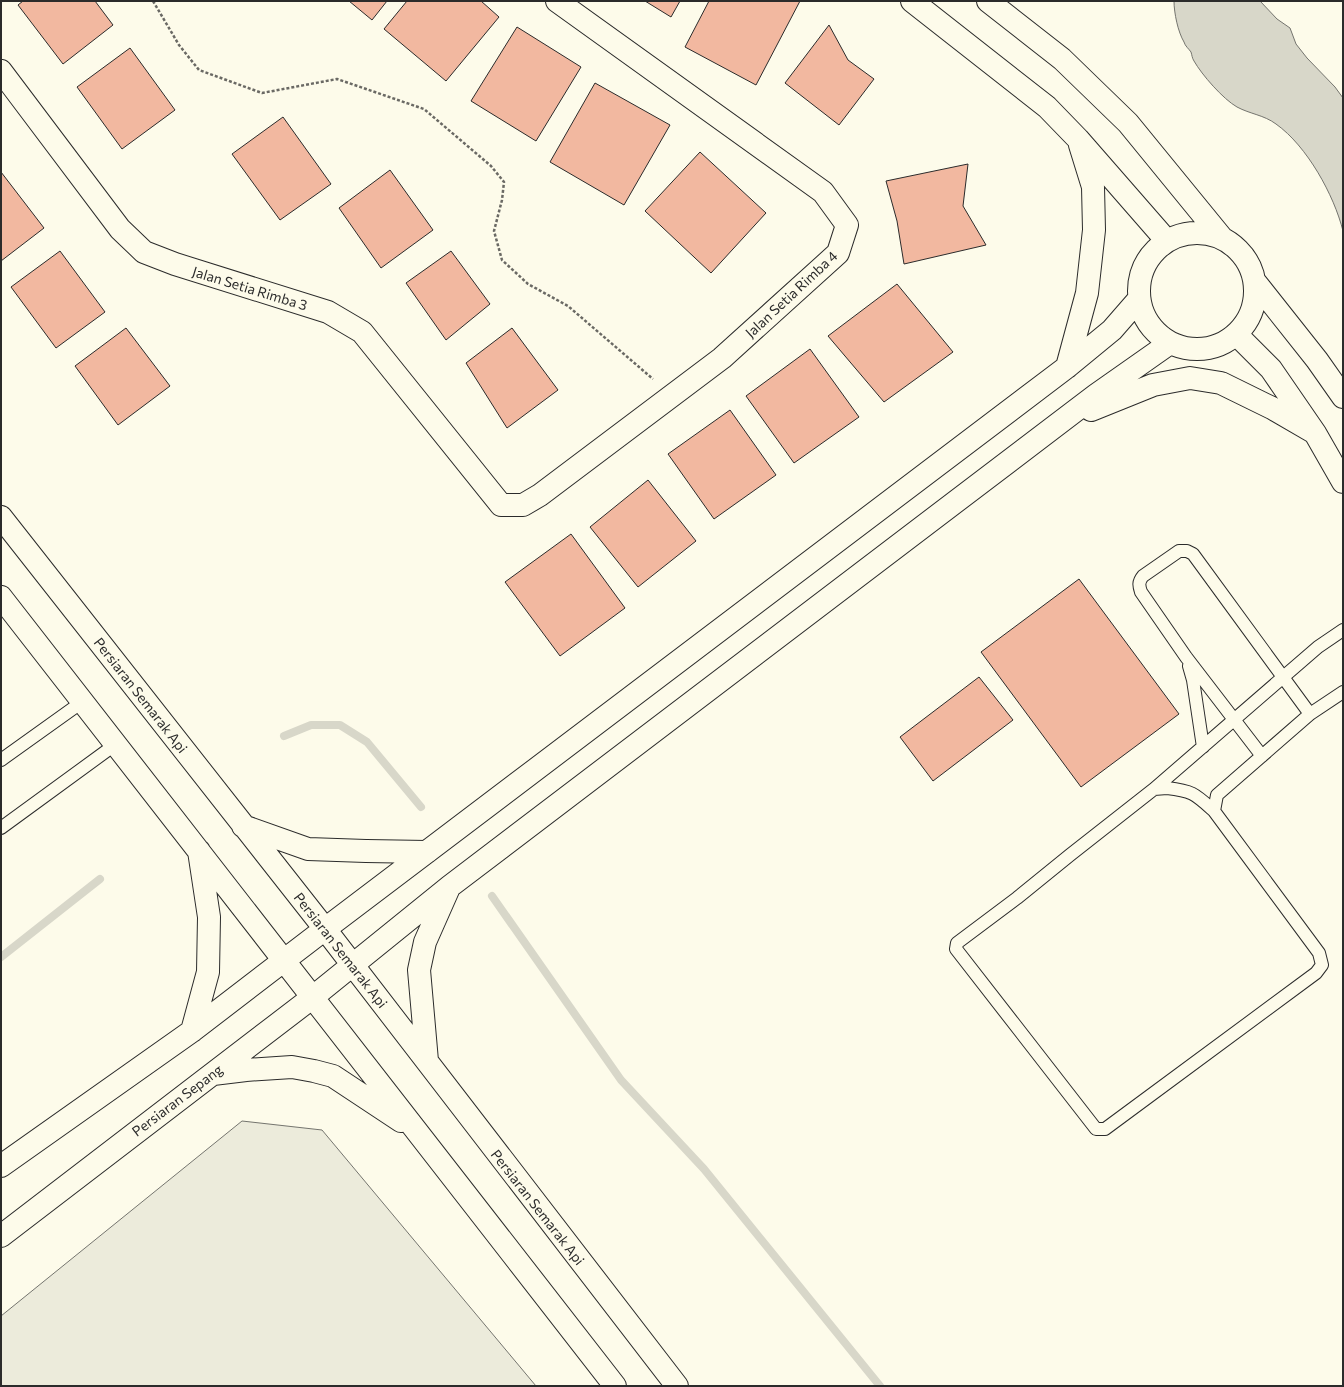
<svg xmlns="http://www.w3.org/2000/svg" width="1344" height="1387" viewBox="0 0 1344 1387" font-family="Commissioner,sans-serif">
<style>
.green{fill:#ecebdb;stroke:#74746e}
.water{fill:#d8d7c9;stroke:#74746e}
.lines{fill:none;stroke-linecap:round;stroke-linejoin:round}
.stream{stroke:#d8d7c9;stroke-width:8}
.building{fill:#f2b8a0;stroke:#2b2b2b}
.lane-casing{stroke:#2b2b2b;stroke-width:14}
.street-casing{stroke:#2b2b2b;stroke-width:24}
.secondary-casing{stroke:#2b2b2b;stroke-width:24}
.path{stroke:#6a6964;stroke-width:2.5;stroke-dasharray:3 2;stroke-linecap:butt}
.lane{stroke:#fdfbea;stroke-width:12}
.street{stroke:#fdfbea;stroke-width:22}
.secondary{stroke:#fdfbea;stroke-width:22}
.labels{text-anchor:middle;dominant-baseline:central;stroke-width:3;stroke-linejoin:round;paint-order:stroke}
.street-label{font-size:14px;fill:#2b2b2b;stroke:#fdfbea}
</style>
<rect width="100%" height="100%" fill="#fdfbea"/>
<path class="green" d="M 242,1121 L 322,1130 L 536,1386 L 1,1386 L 1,1316 Z"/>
<path class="water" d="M 1174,1 L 1260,1 L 1277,19 L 1290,28 L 1296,44 L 1307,58 L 1335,87 L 1343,98 L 1343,231 C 1334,195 1307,146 1276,124 C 1264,115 1250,114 1237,107 C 1223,99 1202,75 1194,61 C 1192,58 1192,55 1191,52 C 1189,49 1185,46 1184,42 C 1178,32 1174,13 1174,1 Z"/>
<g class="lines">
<path class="stream" d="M 284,736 L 311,725 L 340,725 L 367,742 L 421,807
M 492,896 L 621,1080 L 704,1169 L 880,1386
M 1,957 L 100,879"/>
</g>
<path class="building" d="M 23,1 L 95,1 L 113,25 L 63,64 L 18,5 Z
M 349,1 L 387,1 L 372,20 Z
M 407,1 L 481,1 L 499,17 L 446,81 L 384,29 Z
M 645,1 L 680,1 L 671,17 Z
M 709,1 L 800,1 L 756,85 L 685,47 Z
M 829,25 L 848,60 L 874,79 L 839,125 L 785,83 Z
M 517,27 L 581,67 L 536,141 L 471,101 Z
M 130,48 L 175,110 L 122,149 L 77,87 Z
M 595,83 L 670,125 L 624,205 L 550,162 Z
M 283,117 L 331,184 L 280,220 L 232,154 Z
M 700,152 L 766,213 L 711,273 L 645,211 Z
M 968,164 L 963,206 L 986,245 L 904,264 L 897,221 L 886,181 Z
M 390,170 L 433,230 L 381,268 L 339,208 Z
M 1,172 L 44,228 L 1,261 Z
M 60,251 L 105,312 L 56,348 L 11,287 Z
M 451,251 L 490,304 L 446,340 L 406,283 Z
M 897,284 L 953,352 L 884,402 L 828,336 Z
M 126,328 L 170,386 L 118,425 L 75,366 Z
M 512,328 L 558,390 L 507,428 L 466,363 Z
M 810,349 L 859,417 L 794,463 L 746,396 Z
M 730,410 L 776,475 L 714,519 L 668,454 Z
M 648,480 L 696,541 L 638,587 L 590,527 Z
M 571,534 L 625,608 L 560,656 L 505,582 Z
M 1079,579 L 1179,714 L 1081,787 L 981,652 Z
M 979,677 L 1013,720 L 933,781 L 900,737 Z"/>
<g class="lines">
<defs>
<path id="lane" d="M 1189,666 L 1193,680 L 1203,747
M 1262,756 L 1186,657 L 1141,592 C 1139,586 1138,582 1143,576 L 1179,551 L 1187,551 L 1193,554 L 1310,714
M 1,760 L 82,702
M 1167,788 C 1193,791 1195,794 1214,811 L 1319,953 L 1322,965 L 1316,973 L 1105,1129 L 1096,1129 L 956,949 L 957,943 L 1017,898 L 1070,855 L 1154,789 Z
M 1154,789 L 1318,647 L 1343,630
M 1214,811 L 1217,795 L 1310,714 L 1343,692
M 1,828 L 116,744"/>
<path id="street" d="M 1,71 L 120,229 L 144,252 L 175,264 L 328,312 L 362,332 L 501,505 L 523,505 L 540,495 L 722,358 L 838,253 L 847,225 L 823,192 L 557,1"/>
<path id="secondary" d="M 912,1 L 1047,107 L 1078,139 L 1167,241
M 988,1 L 1062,59 L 1128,123 L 1222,238
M1139 291a58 58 0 1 1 116 0a58 58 0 1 1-116 0Z
M 1256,283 L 1317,360 L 1343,397
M 1237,335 L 1271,369 L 1315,433 L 1343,482
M 1067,367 L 1087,293 L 1094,230 L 1093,187 L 1080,145
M 1091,410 L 1153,385 L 1190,378 L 1221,383 L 1272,408 L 1315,433
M 1,517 L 325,929 L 677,1386
M 1,597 L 615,1386
M 243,826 L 308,849 L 366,851 L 427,852
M 192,1031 L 208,972 L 209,917 L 199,851
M 427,1061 L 419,970 L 425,942 L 448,890
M 213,1074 L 246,1070 L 292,1067 L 314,1071 L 333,1076 L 401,1121
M 1,1166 L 192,1031 L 325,929 L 1067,367 L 1112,330 L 1139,299
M 1,1236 L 313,997 L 449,887 L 1096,395 L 1170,343"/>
</defs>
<use href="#lane" class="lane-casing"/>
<use href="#street" class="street-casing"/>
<use href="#secondary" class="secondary-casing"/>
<path class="path" d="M 153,1 L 179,45 L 199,70 L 262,93 L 337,79 L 424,109 L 491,166 L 504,182 L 502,200 L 494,231 L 502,260 L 528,284 L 568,306 L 653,379"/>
<use href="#lane" class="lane"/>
<use href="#street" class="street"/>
<use href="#secondary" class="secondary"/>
</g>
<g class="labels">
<g class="street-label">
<text transform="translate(250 288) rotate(17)">Jalan Setia Rimba 3</text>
<text transform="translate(791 294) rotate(-43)">Jalan Setia Rimba 4</text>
<text transform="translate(141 695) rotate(52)">Persiaran Semarak Api</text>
<text transform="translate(341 950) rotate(52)">Persiaran Semarak Api</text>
<text transform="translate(177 1100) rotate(-37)">Persiaran Sepang</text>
<text transform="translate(538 1207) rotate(52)">Persiaran Semarak Api</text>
</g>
</g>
<rect width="1344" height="1387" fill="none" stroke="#2b2b2b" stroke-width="4"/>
</svg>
